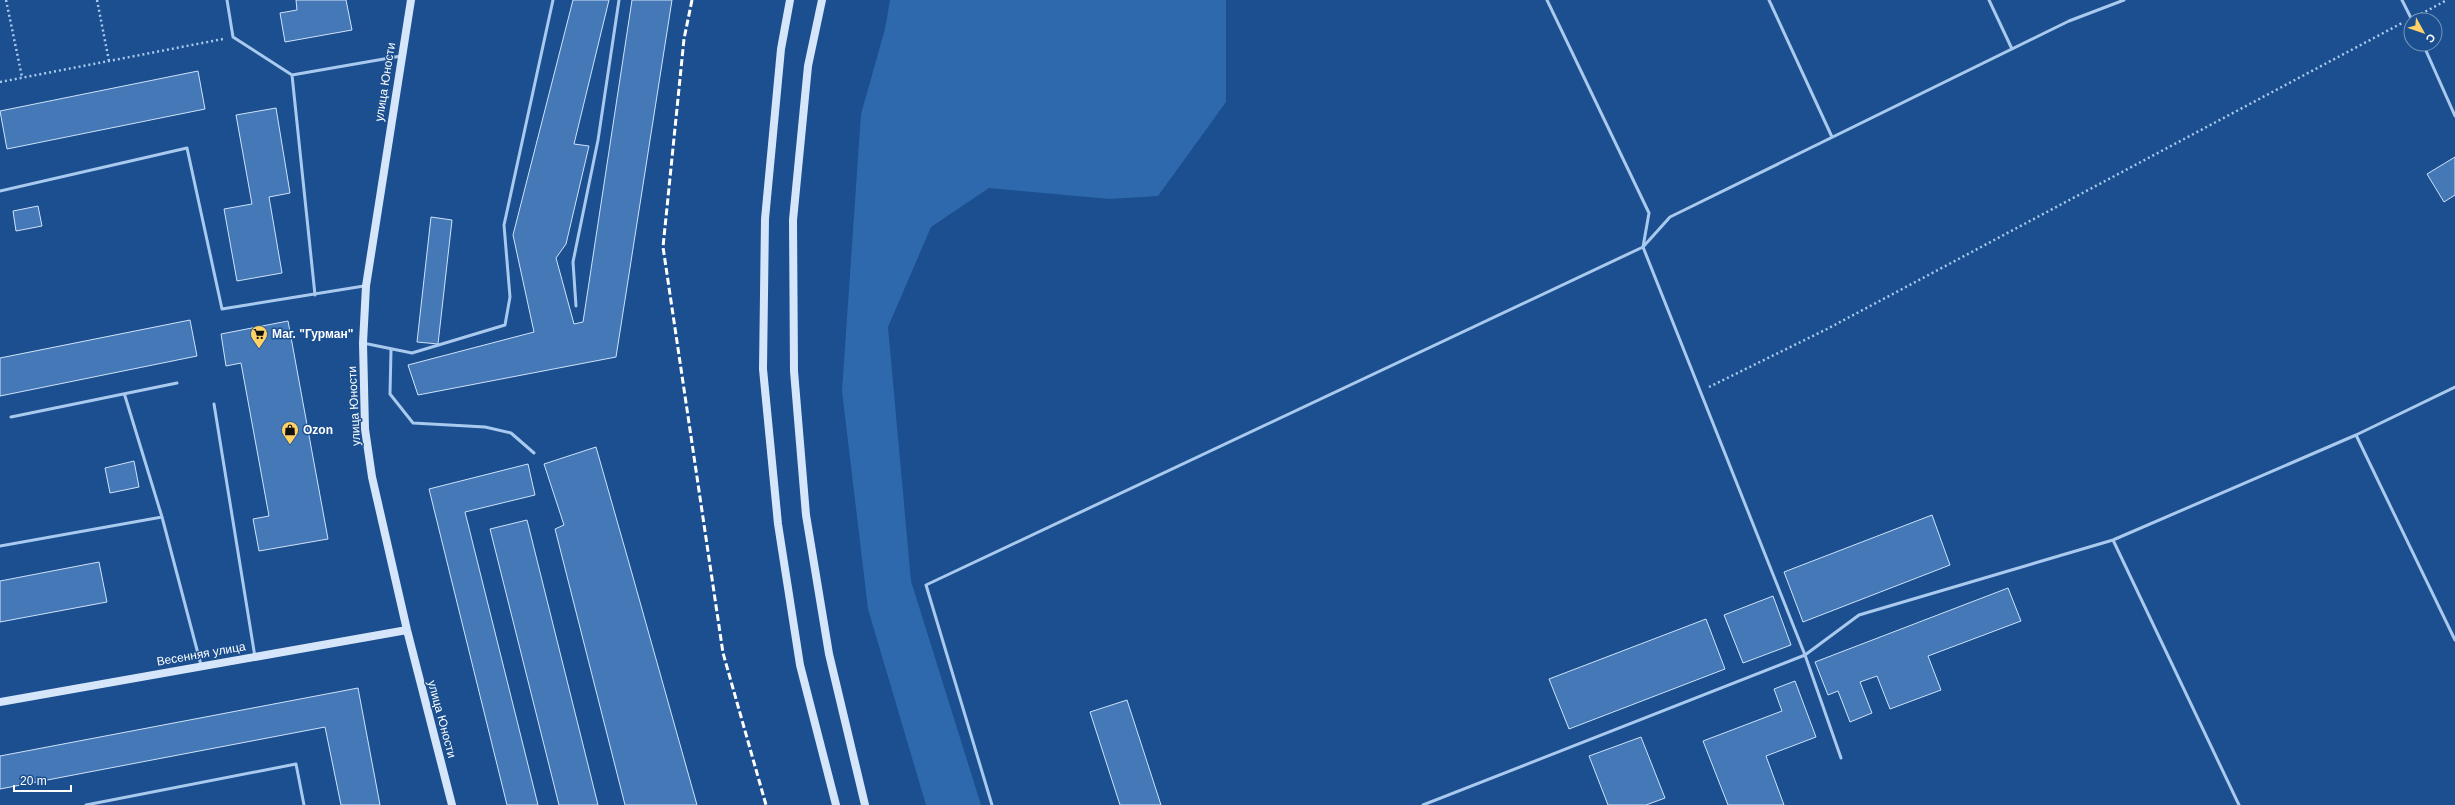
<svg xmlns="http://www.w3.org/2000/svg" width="2455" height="805" viewBox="0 0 2455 805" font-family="Helvetica,sans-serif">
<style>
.green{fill:#2e69ad}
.building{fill:#4478b7;stroke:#cfe3fa}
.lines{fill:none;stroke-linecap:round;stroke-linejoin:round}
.path{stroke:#a9c9ee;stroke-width:2.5;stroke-dasharray:2 3;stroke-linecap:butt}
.lane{stroke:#a9c9ee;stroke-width:3}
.secondary{stroke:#d6e6fa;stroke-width:8}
.rail{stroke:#fff;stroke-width:3;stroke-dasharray:7 3;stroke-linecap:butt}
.labels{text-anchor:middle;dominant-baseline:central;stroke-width:3;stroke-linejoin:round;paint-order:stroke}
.street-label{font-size:12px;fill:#fff;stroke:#1b4f8f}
.poi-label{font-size:12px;font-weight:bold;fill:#fff;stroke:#1b4f8f;text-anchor:start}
</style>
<rect width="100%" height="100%" fill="#1b4f8f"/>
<path class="green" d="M 890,0 L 1226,0 L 1226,102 L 1158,196 L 1109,199 L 989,188 L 931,227 L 888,327 L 911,581 L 981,805 L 926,805 L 868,609 L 842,391 L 861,114 L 885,29 Z"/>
<path class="building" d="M 296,0 L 346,0 L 352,30 L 285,42 L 280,13 L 297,10 Z
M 573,0 L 609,0 L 574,144 L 589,146 L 566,244 L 556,258 L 574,324 L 583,322 L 632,0 L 672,0 L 616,357 L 418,395 L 408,365 L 534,332 L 513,235 Z
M 198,71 L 205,109 L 7,149 L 0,111 Z
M 276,108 L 290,193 L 269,197 L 282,273 L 237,281 L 224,209 L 252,204 L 236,115 Z
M 2455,157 L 2455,195 L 2444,202 L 2427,174 Z
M 38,206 L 42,226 L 16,231 L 13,211 Z
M 431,217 L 452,220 L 438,344 L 417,342 Z
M 190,320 L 197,356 L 0,396 L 0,358 Z
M 288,321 L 328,539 L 259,551 L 253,519 L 269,516 L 241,363 L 226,366 L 221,334 Z
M 596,447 L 631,570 L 697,805 L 625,805 L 555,529 L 564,525 L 544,464 Z
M 134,461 L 139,487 L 110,493 L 105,468 Z
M 528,464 L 535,495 L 465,512 L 538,805 L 507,805 L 429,489 Z
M 1932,515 L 1950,565 L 1803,622 L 1784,572 Z
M 527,520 L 598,805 L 559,805 L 490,529 Z
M 99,562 L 107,602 L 0,622 L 0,581 Z
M 2008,588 L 2021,621 L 1928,656 L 1941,690 L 1890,709 L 1877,676 L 1860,682 L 1872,713 L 1850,722 L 1838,691 L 1828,695 L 1815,662 Z
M 1773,596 L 1791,645 L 1743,663 L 1724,615 Z
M 1706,619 L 1725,669 L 1569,729 L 1549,679 Z
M 1795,681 L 1816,737 L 1766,756 L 1784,805 L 1728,805 L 1703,741 L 1782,711 L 1774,689 Z
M 358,688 L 380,805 L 341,805 L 325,727 L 0,789 L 0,756 Z
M 1127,700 L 1161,805 L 1120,805 L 1090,712 Z
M 1641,737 L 1665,798 L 1646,805 L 1608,805 L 1589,756 Z"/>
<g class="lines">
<path class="path" d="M 6,0 L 22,77
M 97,0 L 109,61
M 2421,14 L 2447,0
M 0,82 L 223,39
M 1709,387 L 1827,329 L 2402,23"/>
<path class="lane" d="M 227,0 L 233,37 L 292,75 L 401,56
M 1547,0 L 1649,213 L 1643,247
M 1769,0 L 1832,137
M 1989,0 L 2012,49
M 2402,0 L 2412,20
M 2423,44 L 2455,116
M 292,75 L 315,295
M 0,191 L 187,148 L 222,309 L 364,286
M 1643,247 L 1670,217 L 2069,21 L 2124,0
M 576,306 L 573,262 L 598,140 L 619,0
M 363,343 L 412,353 L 505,325 L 510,297 L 504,225 L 553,0
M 391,350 L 390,394 L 413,423 L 485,427 L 511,433 L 534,453
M 125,396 L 162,517 L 201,665
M 214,404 L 255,657
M 11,417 L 177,383
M 2356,435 L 2455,640
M 2113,540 L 2239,805
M 0,546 L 162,517
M 86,805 L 296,764 L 304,805
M 992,805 L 926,585 L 1643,247 L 1805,655 L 1841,758
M 1423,805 L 1805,655 L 1859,615 L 2113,540 L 2356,435 L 2455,387"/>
<path class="secondary" d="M 411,0 L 366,286 L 363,343 L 365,429 L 372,477 L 407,630 L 452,805
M 790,0 L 781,49 L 765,219 L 763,369 L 778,524 L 800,665 L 836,805
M 822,0 L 808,66 L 793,220 L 794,371 L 806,515 L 829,654 L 865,805
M 0,702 L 407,630"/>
<path class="rail" d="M 692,0 L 684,39 L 663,247 L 723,653 L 766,805"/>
</g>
<defs>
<symbol id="supermarket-pin" viewBox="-11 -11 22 30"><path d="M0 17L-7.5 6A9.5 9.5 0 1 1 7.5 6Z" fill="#ffd166" stroke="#1b4f8f"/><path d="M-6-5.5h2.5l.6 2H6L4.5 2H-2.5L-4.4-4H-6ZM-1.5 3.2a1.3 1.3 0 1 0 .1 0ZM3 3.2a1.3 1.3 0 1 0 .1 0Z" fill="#111"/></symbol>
<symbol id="shop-pin" viewBox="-11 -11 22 30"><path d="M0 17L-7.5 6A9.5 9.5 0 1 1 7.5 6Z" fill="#ffd166" stroke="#1b4f8f"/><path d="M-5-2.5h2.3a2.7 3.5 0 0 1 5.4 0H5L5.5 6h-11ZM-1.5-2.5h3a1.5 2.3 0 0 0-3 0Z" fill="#111"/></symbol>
</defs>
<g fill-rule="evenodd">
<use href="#supermarket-pin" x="249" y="324" width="20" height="27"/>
<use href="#shop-pin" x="280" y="420" width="20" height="27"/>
</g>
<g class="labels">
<g class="street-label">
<text transform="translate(385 82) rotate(-81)">улица Юности</text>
<text transform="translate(354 406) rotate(-93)">улица Юности</text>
<text transform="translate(201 654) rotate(-10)">Весенняя улица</text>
<text transform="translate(442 719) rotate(75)">улица Юности</text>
</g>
<g class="poi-label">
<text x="272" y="334">Маг. "Гурман"</text>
<text x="303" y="430">Ozon</text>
</g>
</g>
<g transform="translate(2423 32) rotate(130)"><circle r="19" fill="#1b4f8f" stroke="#7695bc"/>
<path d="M0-3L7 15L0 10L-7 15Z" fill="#ffd166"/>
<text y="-6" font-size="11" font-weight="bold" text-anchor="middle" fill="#ffffff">С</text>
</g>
<path d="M14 785v6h57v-6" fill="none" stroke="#ffffff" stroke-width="2"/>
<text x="20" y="785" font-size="12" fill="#ffffff" stroke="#1b4f8f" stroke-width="3" paint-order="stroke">20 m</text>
</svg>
